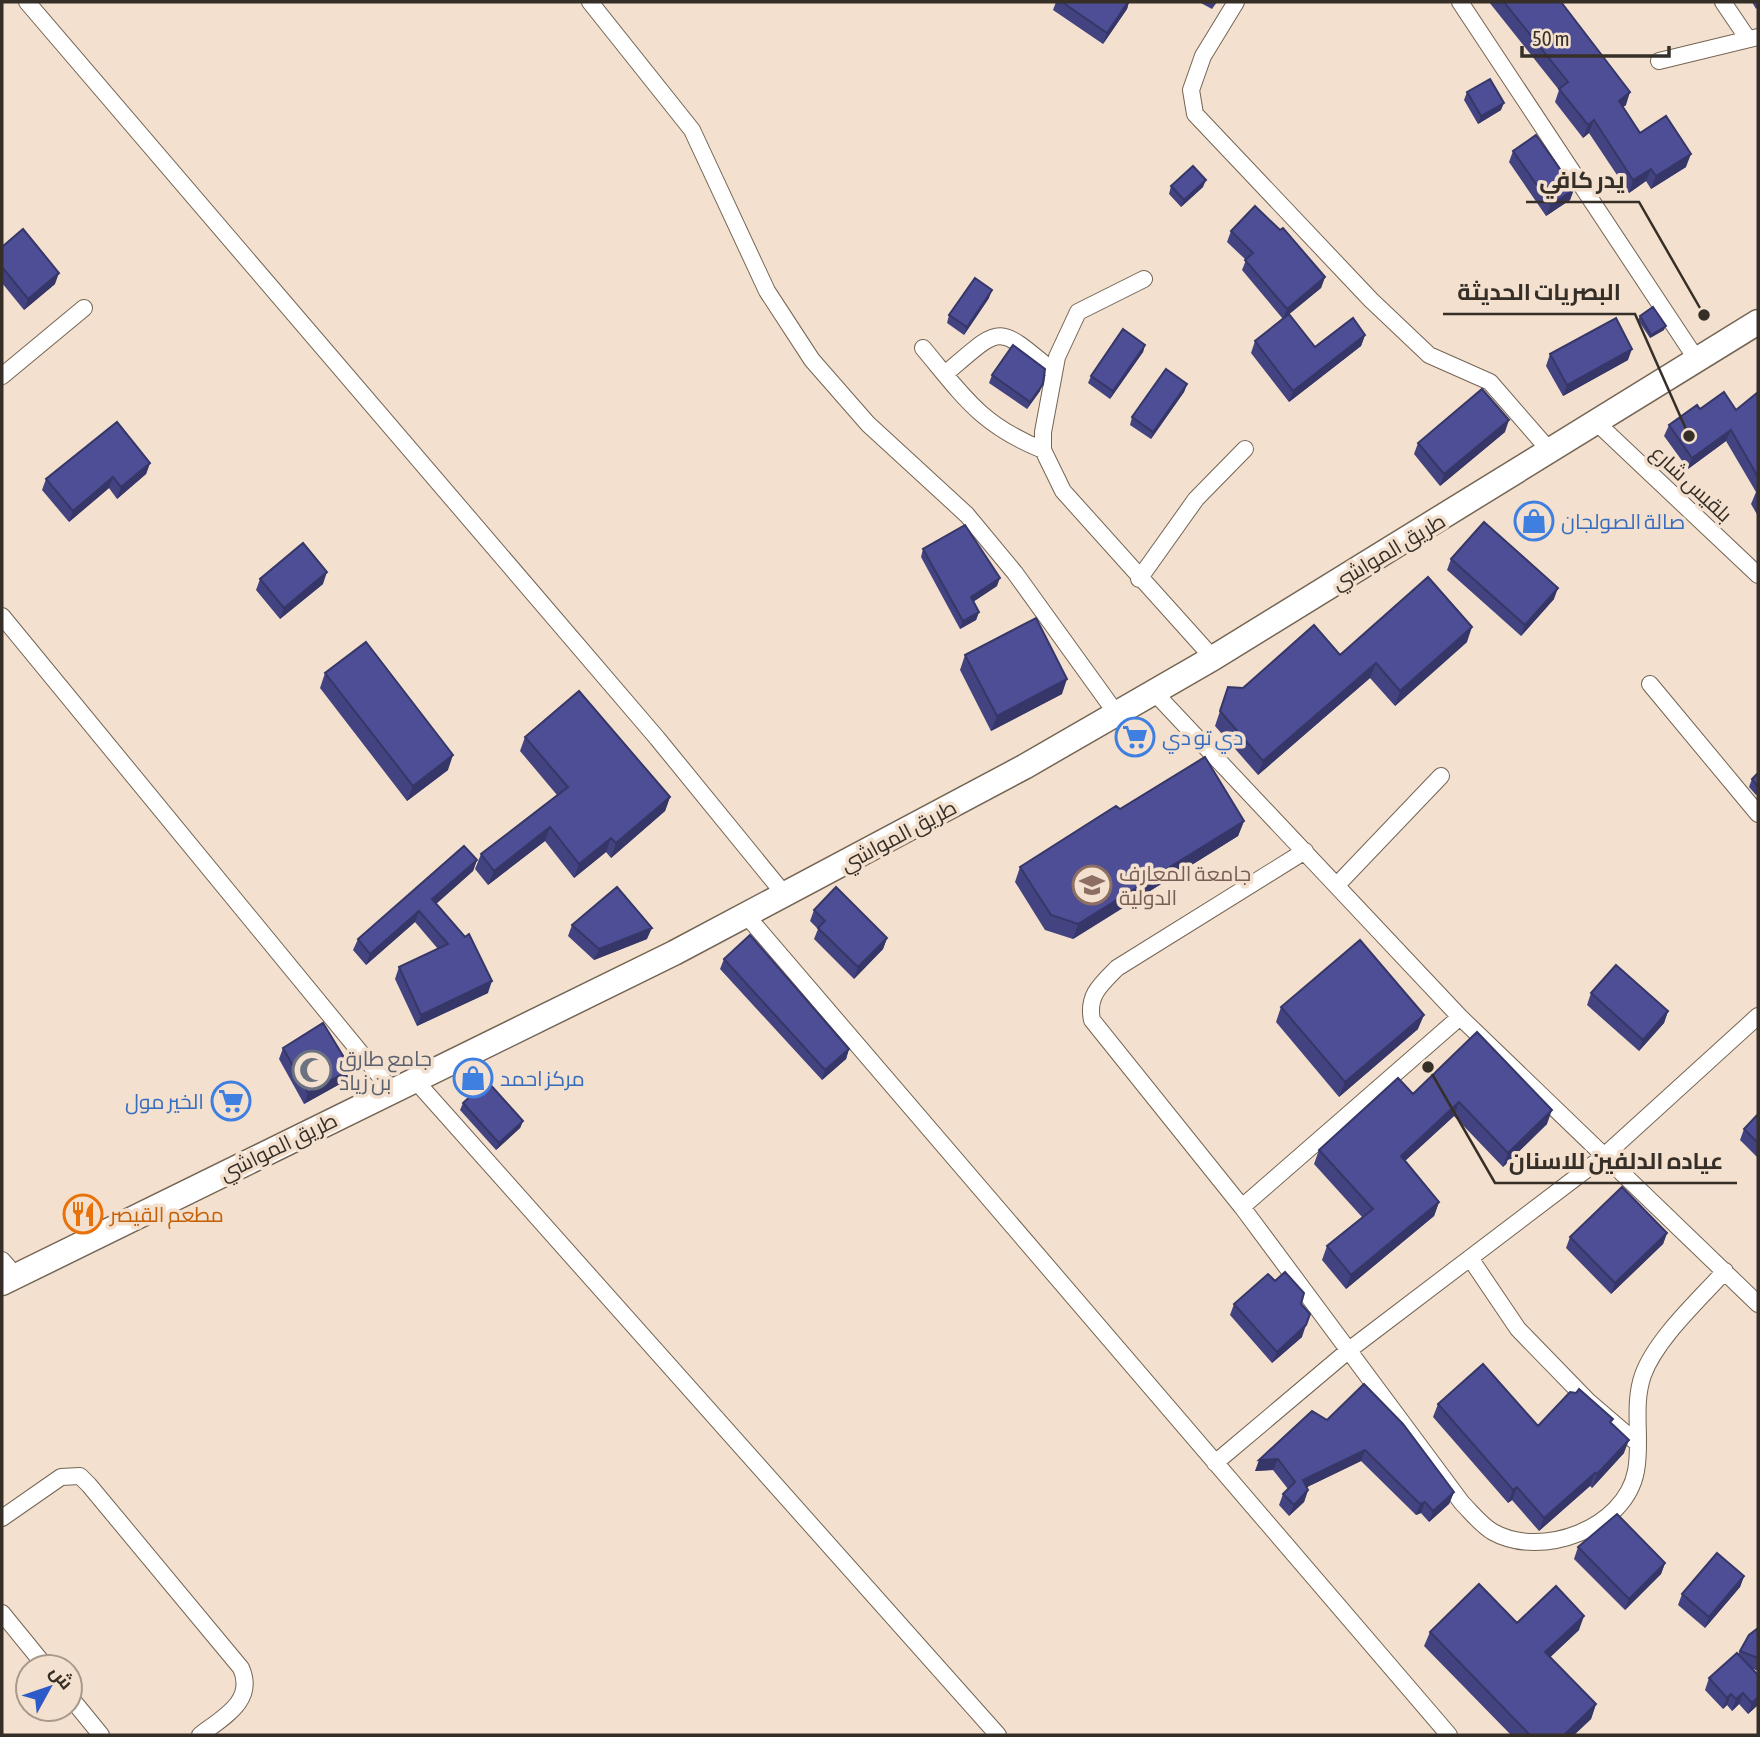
<svg xmlns="http://www.w3.org/2000/svg" width="1760" height="1737" viewBox="0 0 1760 1737" font-family="'Asap Condensed',Cairo,sans-serif">
<style>
.lines{fill:none;stroke-linecap:round;stroke-linejoin:round}
.street-casing{stroke:#756554;stroke-width:18}
.primary-casing{stroke:#756554;stroke-width:27}
.street{stroke:#fff;stroke-width:16}
.primary{stroke:#fff;stroke-width:24}
.wall{fill:#424380}
.shaded-wall{fill:#363768}
.building{fill:#4d4e95;stroke:#363768;stroke-width:2}
.labels{text-anchor:middle;dominant-baseline:central;stroke-width:7;stroke-linejoin:round;paint-order:stroke}
.street-label{font-size:21px;fill:#362f28;stroke:#f3e0ce}
.shop-label{font-size:21px;fill:#366cbe;stroke:#f3e0ce;text-anchor:start}
.education-label{font-size:21px;fill:#785e54;stroke:#f3e0ce;text-anchor:start}
.worship-label{font-size:21px;fill:#5b616d;stroke:#f3e0ce;text-anchor:start}
.food-label{font-size:21px;fill:#c56008;stroke:#f3e0ce;text-anchor:start}
.leader{fill:none;stroke:#362f28;stroke-width:2.5}
.callout-dot{fill:#362f28;stroke:#f3e0ce;stroke-width:2.5}
.callout-label{font-size:23px;text-anchor:middle;font-weight:bold;fill:#362f28;stroke:#f3e0ce;stroke-width:7;stroke-linejoin:round;paint-order:stroke}
</style>
<rect width="100%" height="100%" fill="#f3e0ce"/>
<g class="lines">
<defs>
<path id="street" d="M 27,2 L 657,738 L 785,895
M 590,2 L 692,130 L 767,291 L 812,360 L 868,424 L 967,515 L 1015,573 L 1116,713
M 1236,2 L 1203,56 L 1191,90 L 1195,114 L 1371,300 L 1429,355 L 1490,382 L 1550,451
M 1460,2 L 1697,360
M 1723,2 L 1748,39
M 1659,61 L 1758,37
M 1144,279 L 1078,312 L 1057,357 L 1043,432 L 1043,450 L 1063,491 L 1213,658
M 923,348 C 964,397 981,425 1043,450
M 945,374 C 1003,325 995,323 1054,372
M 2,376 L 84,308
M 1596,422 L 1758,575
M 1139,579 L 1196,499 L 1245,449
M 2,616 L 392,1091
M 1650,684 L 1758,814
M 1153,691 L 1460,1017 L 1758,1304
M 1305,851 L 1117,968 C 1100,985 1087,996 1092,1020 L 1242,1207 L 1462,1503 C 1471,1512 1482,1526 1493,1532 C 1541,1559 1625,1529 1636,1471 C 1642,1440 1632,1406 1643,1375 C 1656,1339 1699,1300 1725,1271
M 1337,885 L 1441,776
M 746,915 L 1449,1735
M 414,1079 L 998,1735
M 1242,1207 L 1460,1017
M 1470,1258 L 1518,1329 L 1588,1401 L 1637,1443
M 2,1260 L 16,1276
M 1215,1463 L 1349,1350 L 1603,1157 L 1758,1016
M 2,1518 L 61,1477 L 80,1476 L 89,1485 L 241,1668 C 256,1701 222,1718 200,1735
M 2,1613 L 46,1667
M 70,1697 L 101,1735"/>
<path id="primary" d="M 2,1283 L 674,953 L 1024,767 L 1213,658 L 1758,322"/>
</defs>
<use href="#street" class="street-casing"/>
<use href="#primary" class="primary-casing"/>
<use href="#street" class="street"/>
<use href="#primary" class="primary"/>
</g>
<path class="wall" d="M 1056,2 L 1129,2 L 1127,9 L 1103,44 L 1053,10 Z
M 1199,2 L 1217,2 L 1212,9 Z
M 1489,2 L 1561,2 L 1626,105 L 1623,107 L 1640,133 L 1686,167 L 1651,189 L 1646,181 L 1629,193 L 1589,133 L 1583,138 L 1555,102 L 1559,90 Z
M 1752,2 L 1758,2 L 1758,7 L 1756,9 Z
M 1467,92 L 1501,110 L 1478,124 L 1464,100 Z
M 1513,151 L 1574,189 L 1570,200 L 1546,216 L 1509,162 Z
M 1171,186 L 1203,187 L 1181,207 L 1169,194 Z
M 1231,231 L 1325,277 L 1321,288 L 1287,316 L 1315,347 L 1365,335 L 1361,346 L 1289,402 L 1251,353 L 1255,341 L 1283,319 L 1242,270 L 1246,260 L 1227,242 Z
M 2,247 L 55,284 L 24,310 L 2,283 Z
M 989,298 L 964,335 L 947,323 L 949,315 Z
M 1640,316 L 1664,330 L 1650,338 L 1638,320 Z
M 1145,345 L 1143,352 L 1110,399 L 1088,383 L 1091,376 Z
M 1550,354 L 1628,360 L 1563,396 L 1546,366 Z
M 992,375 L 1040,391 L 1027,409 L 989,383 Z
M 1187,384 L 1184,392 L 1151,439 L 1130,425 L 1132,417 Z
M 1758,392 L 1758,516 L 1751,504 L 1756,492 L 1726,441 L 1688,469 L 1664,436 L 1669,425 L 1700,409 L 1736,410 Z
M 1505,432 L 1440,486 L 1414,454 L 1418,443 Z
M 150,463 L 146,474 L 117,499 L 109,488 L 69,522 L 42,490 L 46,479 Z
M 923,549 L 997,586 L 973,602 L 979,612 L 976,620 L 960,629 L 921,557 Z
M 1451,559 L 1554,599 L 1521,636 L 1447,570 Z
M 260,579 L 323,584 L 280,619 L 256,590 Z
M 1467,642 L 1395,706 L 1370,678 L 1258,775 L 1215,726 L 1228,687 L 1243,688 L 1340,655 Z
M 965,655 L 1062,694 L 991,731 L 960,670 Z
M 325,673 L 448,770 L 407,801 L 320,688 Z
M 525,737 L 670,797 L 665,811 L 611,858 L 606,852 L 574,878 L 545,841 L 488,885 L 475,869 L 481,854 L 557,795 L 520,751 Z
M 1758,773 L 1758,794 L 1756,795 L 1749,787 L 1752,779 Z
M 1120,809 L 1244,821 L 1238,836 L 1073,939 L 1045,930 L 1015,882 L 1020,867 Z
M 477,860 L 473,871 L 436,904 L 488,993 L 417,1026 L 395,979 L 399,967 L 438,949 L 415,922 L 366,965 L 353,950 L 358,939 Z
M 814,910 L 887,938 L 883,949 L 854,979 L 814,939 L 818,929 L 810,921 Z
M 572,925 L 647,939 L 594,960 L 568,936 Z
M 724,959 L 849,1049 L 846,1059 L 822,1080 L 720,969 Z
M 1591,993 L 1668,1011 L 1664,1023 L 1639,1051 L 1587,1005 Z
M 1281,1007 L 1418,1029 L 1339,1097 L 1276,1022 Z
M 1477,1032 L 1547,1124 L 1503,1167 L 1454,1116 L 1405,1161 L 1439,1202 L 1434,1216 L 1346,1289 L 1322,1260 L 1327,1246 L 1362,1217 L 1314,1164 L 1319,1150 L 1413,1094 Z
M 283,1048 L 351,1069 L 347,1080 L 304,1104 L 279,1059 Z
M 463,1103 L 523,1121 L 520,1128 L 496,1150 L 460,1110 Z
M 1758,1114 L 1758,1158 L 1740,1140 L 1744,1129 Z
M 1667,1233 L 1663,1244 L 1611,1294 L 1566,1248 L 1570,1237 Z
M 1275,1281 L 1301,1304 L 1302,1337 L 1272,1363 L 1230,1315 L 1234,1304 Z
M 1438,1404 L 1538,1426 L 1611,1423 L 1624,1453 L 1592,1488 L 1590,1486 L 1539,1531 L 1512,1500 L 1508,1503 L 1433,1417 Z
M 1312,1411 L 1454,1492 L 1449,1504 L 1429,1522 L 1421,1513 L 1416,1515 L 1361,1461 L 1307,1487 L 1308,1490 L 1304,1502 L 1289,1516 L 1279,1505 L 1283,1494 L 1288,1489 L 1273,1470 L 1255,1471 Z
M 1578,1547 L 1665,1563 L 1661,1574 L 1625,1610 L 1574,1559 Z
M 1744,1576 L 1740,1587 L 1705,1628 L 1678,1605 L 1682,1594 Z
M 1517,1623 L 1579,1630 L 1550,1657 L 1596,1704 L 1591,1719 L 1574,1735 L 1511,1735 L 1424,1646 L 1430,1632 Z
M 1758,1628 L 1758,1671 L 1751,1668 L 1758,1705 L 1748,1714 L 1739,1704 L 1732,1711 L 1727,1705 L 1723,1709 L 1705,1690 L 1709,1678 L 1738,1654 L 1740,1651 Z"/>
<path class="shaded-wall" d="M 1128,2 L 1129,2 L 1127,9 L 1103,44 L 1107,33 Z
M 1630,92 L 1626,105 L 1615,113 L 1619,101 Z
M 1504,103 L 1501,110 L 1478,124 L 1481,116 Z
M 1594,120 L 1589,133 L 1583,138 L 1588,125 Z
M 1691,154 L 1686,167 L 1651,189 L 1656,176 Z
M 1651,169 L 1646,181 L 1629,193 L 1633,180 Z
M 1206,180 L 1203,187 L 1181,207 L 1184,200 Z
M 1574,189 L 1570,200 L 1546,216 L 1551,205 Z
M 59,273 L 55,284 L 24,310 L 28,299 Z
M 1325,277 L 1321,288 L 1283,319 L 1287,309 Z
M 992,290 L 989,298 L 964,335 L 967,327 Z
M 1666,326 L 1664,330 L 1650,338 L 1651,335 Z
M 1365,335 L 1361,346 L 1289,402 L 1293,391 Z
M 1145,345 L 1143,352 L 1110,399 L 1113,391 Z
M 1632,349 L 1628,360 L 1563,396 L 1567,385 Z
M 1043,384 L 1040,391 L 1027,409 L 1030,402 Z
M 1187,384 L 1184,392 L 1151,439 L 1153,432 Z
M 1509,420 L 1505,432 L 1440,486 L 1444,474 Z
M 1731,430 L 1726,441 L 1688,469 L 1692,458 Z
M 150,463 L 146,474 L 117,499 L 121,487 Z
M 113,477 L 109,488 L 69,522 L 73,511 Z
M 327,572 L 323,584 L 280,619 L 284,608 Z
M 1000,578 L 997,586 L 968,605 L 971,597 Z
M 1558,588 L 1554,599 L 1521,636 L 1525,625 Z
M 979,612 L 976,620 L 960,629 L 963,621 Z
M 1472,627 L 1467,642 L 1395,706 L 1400,691 Z
M 1376,663 L 1370,678 L 1258,775 L 1263,761 Z
M 1067,679 L 1062,694 L 991,731 L 997,716 Z
M 453,755 L 448,770 L 407,801 L 413,786 Z
M 670,797 L 665,811 L 611,858 L 616,843 Z
M 1244,821 L 1238,836 L 1073,939 L 1078,924 Z
M 550,827 L 545,841 L 488,885 L 494,871 Z
M 611,838 L 606,852 L 574,878 L 579,864 Z
M 477,860 L 473,871 L 428,911 L 432,899 Z
M 419,911 L 415,922 L 366,965 L 370,954 Z
M 652,928 L 647,939 L 594,960 L 599,949 Z
M 887,938 L 883,949 L 854,979 L 858,967 Z
M 492,981 L 488,993 L 417,1026 L 421,1015 Z
M 1668,1011 L 1664,1023 L 1639,1051 L 1643,1040 Z
M 1424,1015 L 1418,1029 L 1339,1097 L 1345,1082 Z
M 849,1049 L 846,1059 L 822,1080 L 825,1070 Z
M 351,1069 L 347,1080 L 304,1104 L 308,1093 Z
M 1459,1102 L 1454,1116 L 1395,1170 L 1401,1156 Z
M 1552,1110 L 1547,1124 L 1503,1167 L 1508,1153 Z
M 523,1121 L 520,1128 L 496,1150 L 499,1143 Z
M 1439,1202 L 1434,1216 L 1346,1289 L 1351,1275 Z
M 1667,1233 L 1663,1244 L 1611,1294 L 1615,1283 Z
M 1306,1325 L 1302,1337 L 1272,1363 L 1277,1352 Z
M 1629,1440 L 1624,1453 L 1592,1488 L 1597,1474 Z
M 1365,1450 L 1361,1461 L 1299,1491 L 1303,1480 Z
M 1278,1459 L 1273,1470 L 1255,1471 L 1259,1460 Z
M 1595,1473 L 1590,1486 L 1539,1531 L 1544,1518 Z
M 1517,1487 L 1512,1500 L 1508,1503 L 1513,1490 Z
M 1308,1490 L 1304,1502 L 1289,1516 L 1294,1505 Z
M 1454,1492 L 1449,1504 L 1429,1522 L 1433,1511 Z
M 1425,1502 L 1421,1513 L 1416,1515 L 1420,1504 Z
M 1665,1563 L 1661,1574 L 1625,1610 L 1629,1599 Z
M 1744,1576 L 1740,1587 L 1705,1628 L 1709,1617 Z
M 1584,1616 L 1579,1630 L 1540,1667 L 1545,1652 Z
M 1743,1693 L 1739,1704 L 1732,1711 L 1736,1699 Z
M 1731,1694 L 1727,1705 L 1723,1709 L 1727,1698 Z
M 1758,1697 L 1758,1705 L 1748,1714 L 1752,1703 Z
M 1596,1704 L 1591,1719 L 1574,1735 L 1564,1735 Z"/>
<path class="building" d="M 1062,2 L 1128,2 L 1107,33 Z
M 1504,2 L 1561,2 L 1630,92 L 1619,101 L 1640,133 L 1666,116 L 1691,154 L 1656,176 L 1651,169 L 1633,180 L 1594,120 L 1588,125 L 1559,89 L 1568,82 Z
M 1490,79 L 1504,103 L 1481,116 L 1467,92 Z
M 1536,135 L 1574,189 L 1551,205 L 1513,151 Z
M 1193,166 L 1206,180 L 1184,200 L 1171,186 Z
M 1255,206 L 1280,230 L 1283,228 L 1325,277 L 1287,309 L 1245,260 L 1253,253 L 1231,231 Z
M 23,229 L 59,273 L 28,299 L 2,267 L 2,247 Z
M 975,278 L 992,290 L 967,327 L 949,315 Z
M 1653,307 L 1666,326 L 1651,335 L 1640,316 Z
M 1289,314 L 1315,347 L 1353,318 L 1365,335 L 1293,391 L 1255,341 Z
M 1616,318 L 1632,349 L 1567,385 L 1550,354 Z
M 1123,329 L 1145,345 L 1113,391 L 1091,376 Z
M 1013,345 L 1045,369 L 1043,384 L 1030,402 L 992,375 Z
M 1166,369 L 1187,384 L 1153,432 L 1132,417 Z
M 1482,389 L 1509,420 L 1444,474 L 1418,443 Z
M 1724,392 L 1736,410 L 1758,392 L 1758,477 L 1731,430 L 1692,458 L 1669,425 L 1697,405 L 1700,409 Z
M 117,422 L 150,463 L 121,487 L 113,477 L 73,511 L 46,479 Z
M 1484,522 L 1558,588 L 1525,625 L 1451,559 Z
M 965,525 L 1000,578 L 971,597 L 979,612 L 963,621 L 923,549 Z
M 303,543 L 327,572 L 284,608 L 260,579 Z
M 1428,577 L 1472,627 L 1400,691 L 1376,663 L 1263,761 L 1220,711 L 1228,687 L 1243,688 L 1314,625 L 1340,655 Z
M 1036,618 L 1067,679 L 997,716 L 965,655 Z
M 366,642 L 453,755 L 413,786 L 325,673 Z
M 579,691 L 670,797 L 616,843 L 611,838 L 579,864 L 550,827 L 494,871 L 481,854 L 568,787 L 525,737 Z
M 1205,757 L 1244,821 L 1078,924 L 1051,915 L 1020,867 L 1116,806 L 1120,809 Z
M 1758,773 L 1758,787 L 1752,779 Z
M 464,846 L 477,860 L 432,899 L 465,937 L 469,934 L 492,981 L 421,1015 L 399,967 L 448,944 L 419,911 L 370,954 L 358,939 Z
M 617,887 L 652,928 L 599,949 L 572,925 Z
M 836,887 L 887,938 L 858,967 L 818,928 L 825,921 L 814,910 Z
M 750,935 L 849,1049 L 825,1070 L 724,959 Z
M 1360,940 L 1424,1015 L 1345,1082 L 1281,1007 Z
M 1616,965 L 1668,1011 L 1643,1040 L 1591,993 Z
M 323,1023 L 351,1069 L 308,1093 L 283,1048 Z
M 1477,1032 L 1552,1110 L 1508,1153 L 1459,1102 L 1401,1156 L 1439,1202 L 1351,1275 L 1327,1246 L 1373,1209 L 1319,1150 L 1398,1078 L 1413,1094 Z
M 487,1081 L 523,1121 L 499,1143 L 463,1103 Z
M 1758,1114 L 1758,1143 L 1744,1129 Z
M 1622,1187 L 1667,1233 L 1615,1283 L 1570,1237 Z
M 1285,1272 L 1304,1293 L 1301,1304 L 1310,1314 L 1306,1325 L 1277,1352 L 1234,1304 L 1268,1274 L 1275,1281 Z
M 1483,1364 L 1538,1426 L 1570,1392 L 1576,1393 L 1579,1389 L 1613,1419 L 1610,1422 L 1629,1440 L 1597,1474 L 1595,1473 L 1544,1518 L 1517,1487 L 1513,1490 L 1438,1404 Z
M 1364,1384 L 1403,1424 L 1454,1492 L 1433,1511 L 1425,1502 L 1420,1504 L 1365,1450 L 1303,1480 L 1308,1490 L 1294,1505 L 1283,1494 L 1295,1482 L 1278,1459 L 1259,1460 L 1312,1411 L 1327,1420 Z
M 1617,1514 L 1665,1563 L 1629,1599 L 1578,1547 Z
M 1717,1553 L 1744,1576 L 1709,1617 L 1682,1594 Z
M 1479,1584 L 1517,1623 L 1556,1586 L 1584,1616 L 1545,1652 L 1596,1704 L 1564,1735 L 1530,1735 L 1430,1632 Z
M 1758,1628 L 1758,1658 L 1740,1651 L 1749,1635 Z
M 1737,1653 L 1758,1675 L 1758,1697 L 1752,1703 L 1743,1693 L 1736,1699 L 1731,1694 L 1727,1698 L 1709,1678 Z"/>
<defs>
<symbol id="shop-ring" viewBox="-11 -11 22 22"><circle r="9.5" fill="#f3e0ce" stroke="#3f7fe0" stroke-width="1.5"/><path d="M-5-2.5h2.3a2.7 3.5 0 0 1 5.4 0H5L5.5 6h-11ZM-1.5-2.5h3a1.5 2.3 0 0 0-3 0Z" fill="#3f7fe0"/></symbol>
<symbol id="supermarket-ring" viewBox="-11 -11 22 22"><circle r="9.5" fill="#f3e0ce" stroke="#3f7fe0" stroke-width="1.5"/><path d="M-6-5.5h2.5l.6 2H6L4.5 2H-2.5L-4.4-4H-6ZM-1.5 3.2a1.3 1.3 0 1 0 .1 0ZM3 3.2a1.3 1.3 0 1 0 .1 0Z" fill="#3f7fe0"/></symbol>
<symbol id="university-ring" viewBox="-11 -11 22 22"><circle r="9.5" fill="#f3e0ce" stroke="#8d6e63" stroke-width="1.5"/><path d="M0-5L7-2L0 1L-7-2ZM-4 1L0 2.5L4 1V4Q0 6-4 4Z" fill="#8d6e63"/></symbol>
<symbol id="mosque-ring" viewBox="-11 -11 22 22"><circle r="9.5" fill="#f3e0ce" stroke="#6b7280" stroke-width="1.5"/><path d="M3.5-4.9A6 6 0 1 0 3.5 4.9A5 5 0 1 1 3.5-4.9Z" fill="#6b7280"/></symbol>
<symbol id="restaurant-ring" viewBox="-11 -11 22 22"><circle r="9.5" fill="#f3e0ce" stroke="#e8710a" stroke-width="1.5"/><path d="M-5-6h1v4h1v-4h1v4h1v-4h1v5L-1.5 .5V6h-2V.5L-5-1ZM5-6V6H3V1.5H1.5Q1.5-4 5-6Z" fill="#e8710a"/></symbol>
</defs>
<g fill-rule="evenodd">
<use href="#shop-ring" x="1512" y="499" width="44" height="44"/>
<use href="#supermarket-ring" x="1113" y="715" width="44" height="44"/>
<use href="#university-ring" x="1070" y="863" width="44" height="44"/>
<use href="#mosque-ring" x="290" y="1048" width="44" height="44"/>
<use href="#shop-ring" x="451" y="1056" width="44" height="44"/>
<use href="#supermarket-ring" x="209" y="1079" width="44" height="44"/>
<use href="#restaurant-ring" x="61" y="1192" width="44" height="44"/>
</g>
<g class="labels">
<g class="street-label">
<text transform="translate(1692 483) rotate(43)">بلقيس شارع</text>
<text transform="translate(1388 551) rotate(-31)">طريق المواشي</text>
<text transform="translate(898 835) rotate(-28)">طريق المواشي</text>
<text transform="translate(278 1146) rotate(-26)">طريق المواشي</text>
</g>
<g class="shop-label">
<text x="1561" y="521">صالة الصولجان</text>
<text x="1162" y="737">دي تو دي</text>
<text x="500" y="1078">مركز احمد</text>
<text x="204" y="1101" text-anchor="end">الخير مول</text>
</g>
<g class="education-label">
<text x="1119" y="873">جامعة المعارف<tspan x="1119" dy="24">الدولية</tspan></text>
</g>
<g class="worship-label">
<text x="339" y="1058">جامع طارق<tspan x="339" dy="24">بن زياد</tspan></text>
</g>
<g class="food-label">
<text x="110" y="1214">مطعم القيصر</text>
</g>
</g>
<path class="leader" d="M1704 315L1639 202H1526M1689 436L1635 314H1443M1428 1067L1495 1183H1737"/>
<g class="callout-dot">
<circle cx="1704" cy="315" r="7"/>
<circle cx="1689" cy="436" r="7"/>
<circle cx="1428" cy="1067" r="7"/>
</g>
<g class="callout-label">
<text x="1582" y="188">يدر كافي</text>
<text x="1539" y="300">البصريات الحديثة</text>
<text x="1616" y="1169">عياده الدلفين للاسنان</text>
</g>
<rect width="1760" height="1737" fill="none" stroke="#362f28" stroke-width="7"/>
<g transform="translate(49 1688) rotate(50)"><circle r="33" fill="#f3e0ce" stroke="#a7998c" stroke-width="2"/>
<path d="M0-5L12 26L0 18L-12 26Z" fill="#2d5ac9"/>
<text y="-10" font-size="19" font-weight="bold" text-anchor="middle" fill="#362f28">ش</text>
</g>
<path d="M1522 46v10h147v-10" fill="none" stroke="#362f28" stroke-width="3.5"/>
<text x="1532" y="46" font-size="21" fill="#362f28" stroke="#f3e0ce" stroke-width="5" paint-order="stroke">50 m</text>
</svg>
